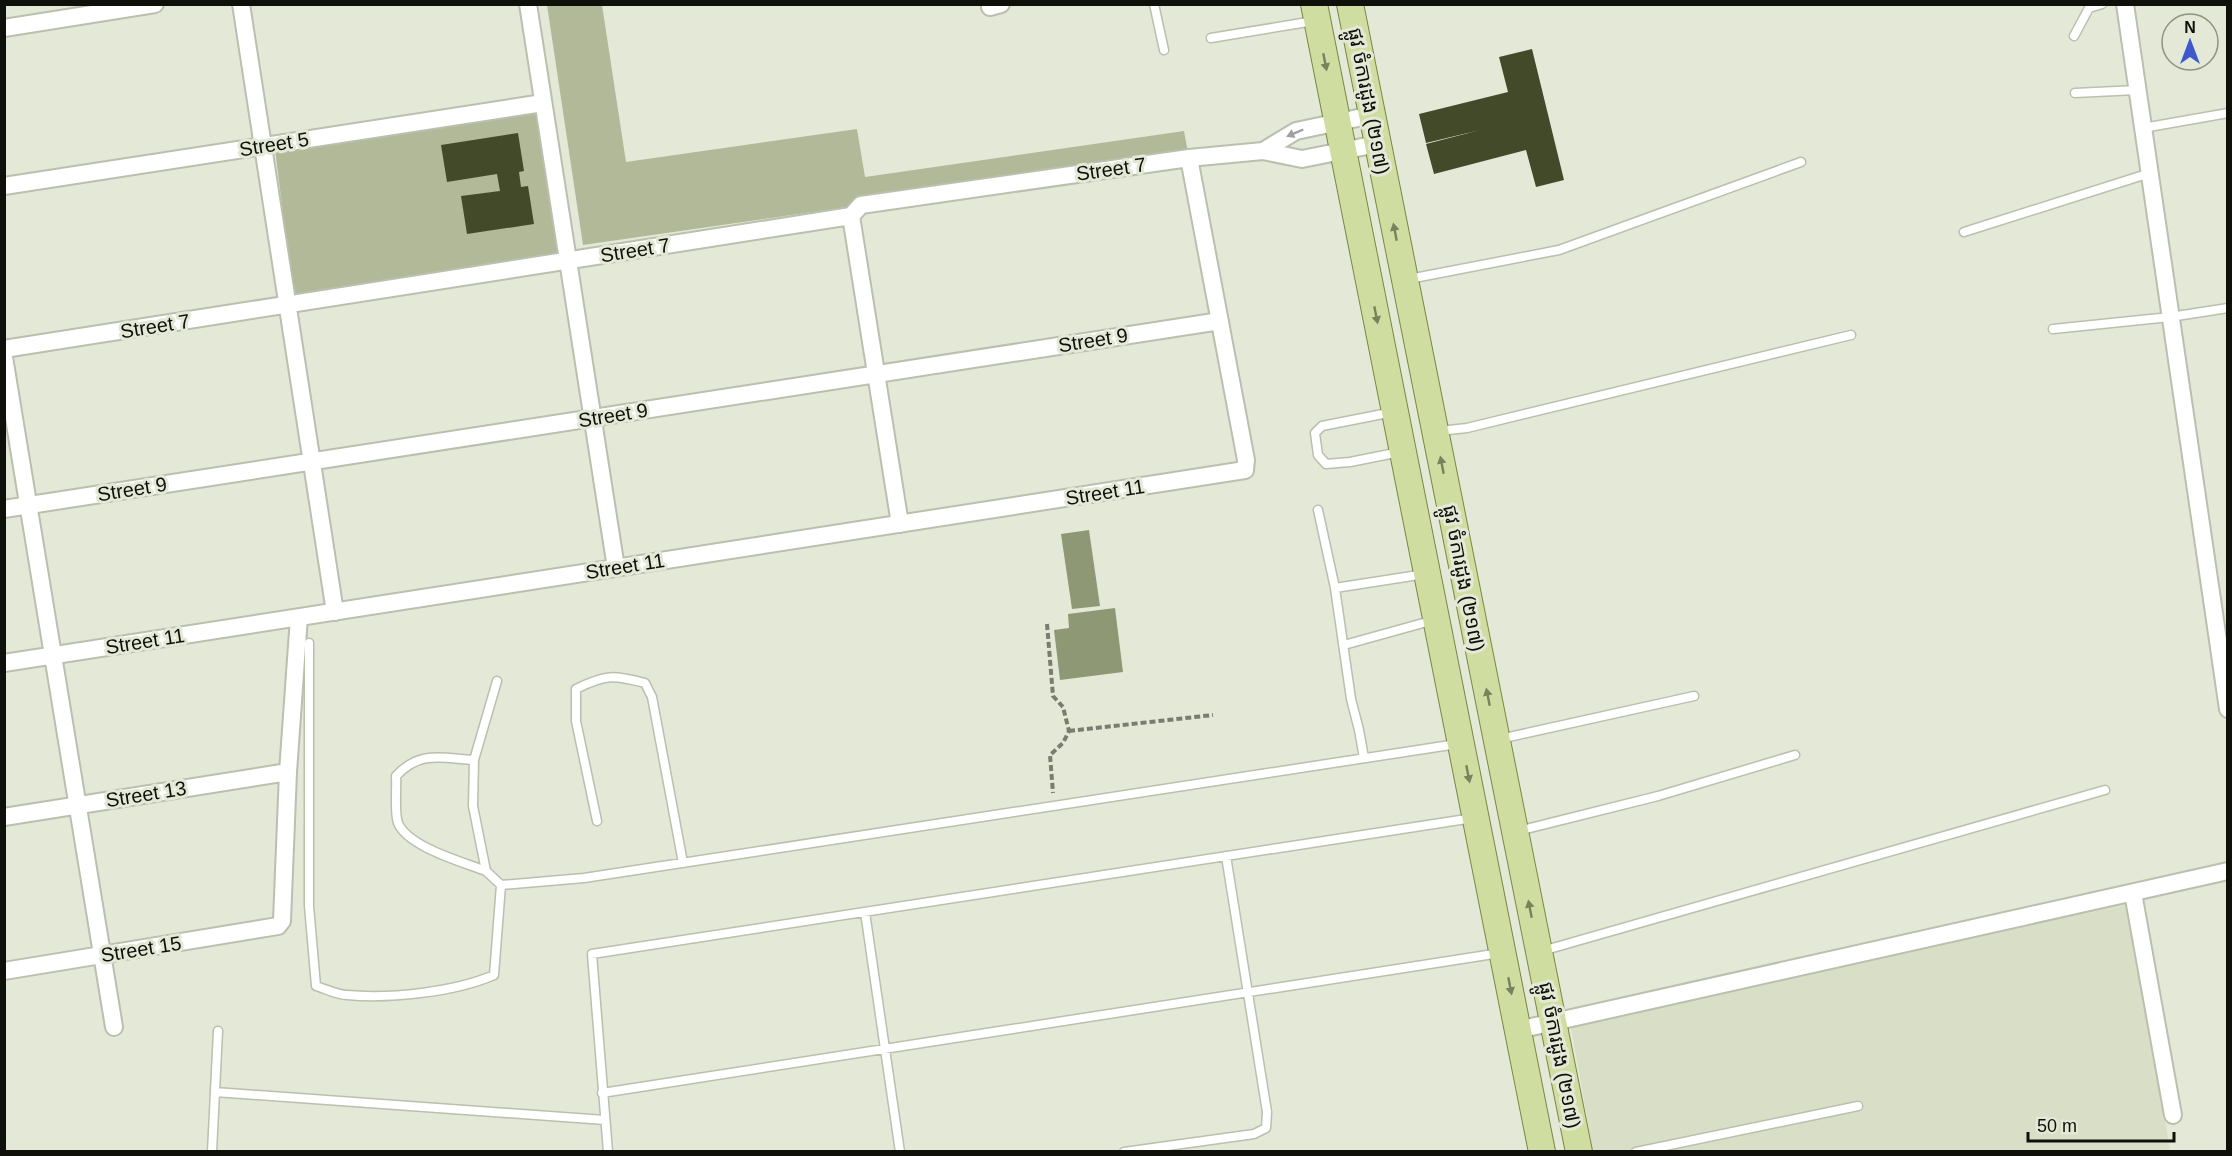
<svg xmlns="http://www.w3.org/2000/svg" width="2232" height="1156" viewBox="0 0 2232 1156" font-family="Arial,'Noto Sans Khmer',sans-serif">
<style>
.built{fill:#d8dfc6}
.green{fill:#b1b999}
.water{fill:#8f9875}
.building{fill:#434a2a}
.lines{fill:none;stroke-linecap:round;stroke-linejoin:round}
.lane-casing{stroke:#babfae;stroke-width:11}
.street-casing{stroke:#babfae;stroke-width:20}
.primary-casing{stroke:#788743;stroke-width:28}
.path{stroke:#797c70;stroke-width:4;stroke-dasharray:6 3;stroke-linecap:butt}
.lane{stroke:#fff;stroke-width:8}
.street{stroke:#fff;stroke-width:16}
.primary{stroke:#d0dda1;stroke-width:26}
.oneway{fill:#79815d}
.oneway2{fill:#9f9f9d}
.labels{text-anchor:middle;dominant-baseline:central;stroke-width:6;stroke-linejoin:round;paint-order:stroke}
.street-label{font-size:20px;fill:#0f100a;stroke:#e4e9d7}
</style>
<rect width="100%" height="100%" fill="#e4e9d7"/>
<path class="built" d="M 2131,904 L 2170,1151 L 1593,1151 L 1570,1022 Z"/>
<path class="green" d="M 547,5 L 602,5 L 626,162 L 857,129 L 865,177 L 1184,131 L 1189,158 L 583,245 Z
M 539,111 L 560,254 L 293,294 L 275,149 Z"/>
<path class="water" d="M 1089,530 L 1100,606 L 1072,609 L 1061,534 Z
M 1115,608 L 1123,672 L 1060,680 L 1054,630 L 1069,628 L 1068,614 Z"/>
<path class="building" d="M 1532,49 L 1564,180 L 1536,187 L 1526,150 L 1434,174 L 1426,144 L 1480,130 L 1426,143 L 1419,114 L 1508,92 L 1499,57 Z
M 518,133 L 524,171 L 519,172 L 521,187 L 528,186 L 534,224 L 467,234 L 461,196 L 500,191 L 497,174 L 447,182 L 441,145 Z"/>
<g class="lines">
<defs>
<path id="lane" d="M 1154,4 L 1164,50
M 2074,36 L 2089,8 L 2102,4
M 1211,38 L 1314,21
M 2075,93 L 2137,90
M 2143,128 L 2228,113
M 1964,232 L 2150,173
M 1409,279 L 1559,250 L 1801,162
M 2053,329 L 2170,317 L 2228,308
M 1393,412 L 1322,426 L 1315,433 L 1318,455 L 1326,464 L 1350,462 L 1400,452
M 1439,431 L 1467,428 L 1851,335
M 1318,510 L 1335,588 L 1425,574
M 1335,588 L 1351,699 L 1359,730 L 1364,758
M 309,643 L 309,906 L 316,986 C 326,989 337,995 347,995 C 390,999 455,992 494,975 L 501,885
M 1344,645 L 1434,620
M 497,681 L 474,760 L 473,806 L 486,871 L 501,885 L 584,878 L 1457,744
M 1500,739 L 1694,696
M 474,760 C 442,758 420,750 396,776 C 397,788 394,812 398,823 C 408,847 463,862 486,871
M 597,821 L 576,721 L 576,689 C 606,674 614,675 645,683 L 652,697 L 683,863
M 1518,831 L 1658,796 L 1795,755
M 865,912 L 900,1152
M 1542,951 L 2105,790
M 215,1092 L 605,1120
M 602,1093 L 1500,953
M 212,1152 L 218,1031
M 608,1152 L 592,954 L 1473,818
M 1124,1152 L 1254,1134 L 1266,1128 L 1267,1112 L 1226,856
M 1636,1152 L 1858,1106"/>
<path id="street" d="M 241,4 L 335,612
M 528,4 L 616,568
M 2125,4 L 2228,709
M 990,7 L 1001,4
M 4,28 L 155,4
M 1263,151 L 1296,131 L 1372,115
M 4,186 L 543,103
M 851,216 L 900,524
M 4,349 L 851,216 L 861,205 L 1189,158 L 1263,151 L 1302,159 L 1377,144
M 4,357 L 114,1027
M 4,509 L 1220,321
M 4,663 L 1245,470 L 1246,460 L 1189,158
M 4,817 L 288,772
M 2133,893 L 2173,1115
M 4,971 L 278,926 L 282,921 L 288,772 L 299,617
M 1518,1030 L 2228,871"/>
<path id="primary" d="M 1314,4 L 1542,1152
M 1350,4 L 1579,1152"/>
</defs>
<use href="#lane" class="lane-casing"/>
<use href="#street" class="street-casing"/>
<use href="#primary" class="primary-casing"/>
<path class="path" d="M 1047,624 L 1053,696 L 1063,707 L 1069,731 L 1063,743 L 1050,755 L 1053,793
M 1069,731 L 1213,715"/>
<use href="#lane" class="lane"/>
<use href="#street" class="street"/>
<use href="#primary" class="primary"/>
</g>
<defs><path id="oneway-solid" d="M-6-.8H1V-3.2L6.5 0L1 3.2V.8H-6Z" transform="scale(1.5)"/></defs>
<g class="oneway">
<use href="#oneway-solid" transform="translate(1325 62) rotate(79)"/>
<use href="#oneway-solid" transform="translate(1395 232) rotate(-101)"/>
<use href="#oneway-solid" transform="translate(1376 315) rotate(79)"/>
<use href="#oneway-solid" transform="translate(1442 465) rotate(-101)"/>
<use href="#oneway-solid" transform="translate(1488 697) rotate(-101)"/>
<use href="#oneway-solid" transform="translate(1468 774) rotate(79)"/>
<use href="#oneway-solid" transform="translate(1530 909) rotate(-101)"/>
<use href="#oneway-solid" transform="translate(1510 986) rotate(79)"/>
</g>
<use class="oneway2" href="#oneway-solid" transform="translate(1295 133) rotate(157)"/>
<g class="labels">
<g class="street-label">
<text transform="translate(1369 101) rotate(79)">ផ្លូវ ចំការដូង (២១៧)</text>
<text transform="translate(274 144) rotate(-9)">Street 5</text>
<text transform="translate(1111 169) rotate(-8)">Street 7</text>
<text transform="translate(635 250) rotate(-9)">Street 7</text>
<text transform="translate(155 326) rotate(-9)">Street 7</text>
<text transform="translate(1093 340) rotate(-9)">Street 9</text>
<text transform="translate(613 415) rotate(-9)">Street 9</text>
<text transform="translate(132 489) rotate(-9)">Street 9</text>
<text transform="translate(1105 492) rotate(-9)">Street 11</text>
<text transform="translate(625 566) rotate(-9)">Street 11</text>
<text transform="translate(1464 578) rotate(79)">ផ្លូវ ចំការដូង (២១៧)</text>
<text transform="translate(145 641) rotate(-9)">Street 11</text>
<text transform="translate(146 794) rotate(-9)">Street 13</text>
<text transform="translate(141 949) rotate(-9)">Street 15</text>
<text transform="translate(1560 1055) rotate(79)">ផ្លូវ ចំការដូង (២១៧)</text>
</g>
</g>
<rect width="2232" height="1156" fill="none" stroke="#0f100a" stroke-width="12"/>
<g transform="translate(2190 42)"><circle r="28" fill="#e4e9d7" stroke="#8f9285" stroke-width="1.5"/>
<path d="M0-4.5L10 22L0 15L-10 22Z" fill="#3f58cb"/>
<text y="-9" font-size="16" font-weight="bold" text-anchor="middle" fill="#0f100a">N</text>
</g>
<path d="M2028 1132v9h146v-9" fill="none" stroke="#0f100a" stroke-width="3"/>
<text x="2037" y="1132" font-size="18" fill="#0f100a" stroke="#e4e9d7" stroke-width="4.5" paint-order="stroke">50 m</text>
</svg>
